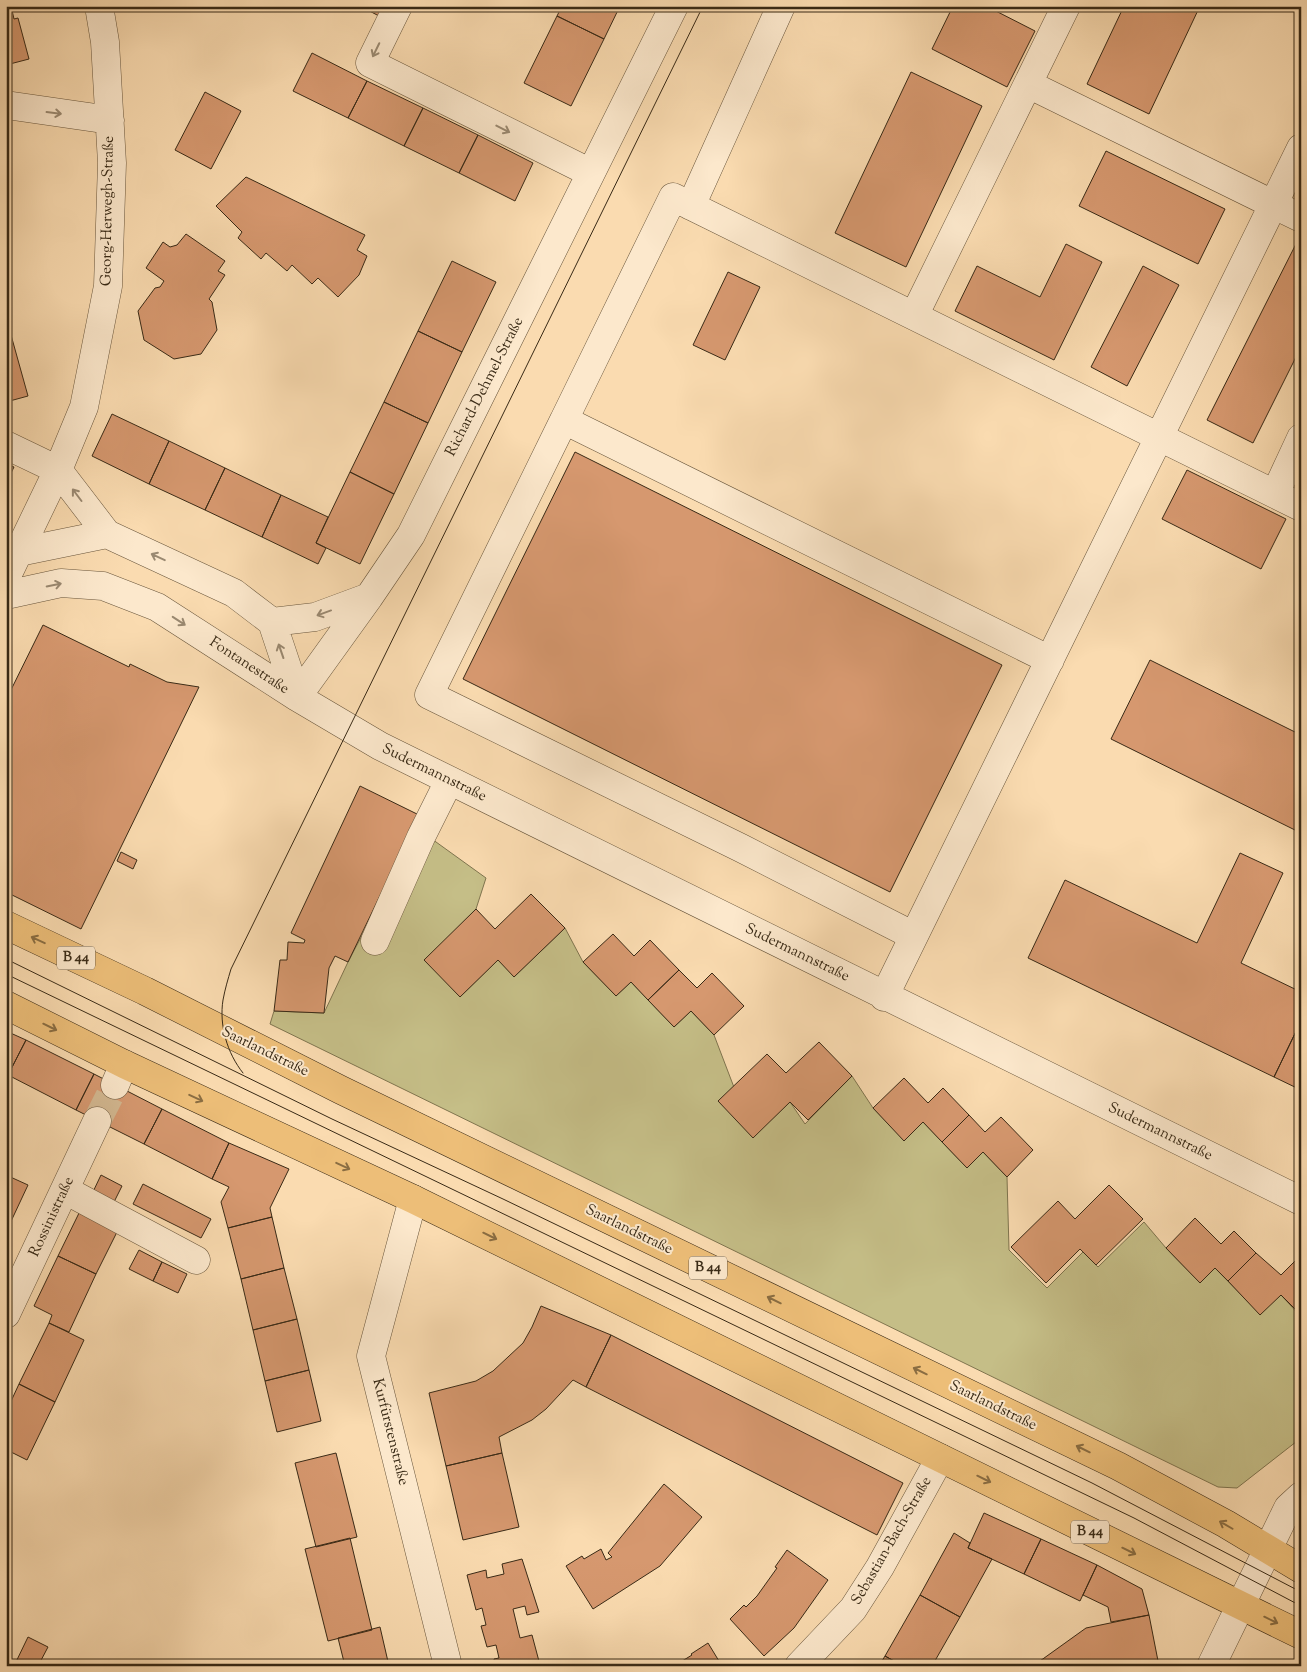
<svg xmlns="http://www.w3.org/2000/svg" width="1307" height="1672" viewBox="0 0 1307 1672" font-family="'Sorts Mill Goudy',serif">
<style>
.green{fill:#c5be87;stroke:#7f744e}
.building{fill:#d6986f;stroke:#392a16}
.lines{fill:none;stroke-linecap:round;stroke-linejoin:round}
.minor-tunnel{stroke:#d3b891;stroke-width:28;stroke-dasharray:28 14;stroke-linecap:butt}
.minor-casing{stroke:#69563c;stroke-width:29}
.major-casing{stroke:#392a16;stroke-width:29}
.minor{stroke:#fce8cc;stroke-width:28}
.major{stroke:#edbe78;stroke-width:28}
.tram{stroke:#392a16;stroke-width:1}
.oneway{stroke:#9a8971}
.oneway2{stroke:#8a6d42}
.labels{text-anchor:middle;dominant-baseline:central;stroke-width:4;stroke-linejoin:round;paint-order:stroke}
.shield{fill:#fce8cc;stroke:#74634d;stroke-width:1}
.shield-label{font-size:14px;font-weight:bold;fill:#392a16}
.street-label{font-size:15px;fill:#392a16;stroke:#fce8cc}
</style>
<rect width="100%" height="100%" fill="#fadbb0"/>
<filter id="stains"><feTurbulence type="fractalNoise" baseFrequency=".004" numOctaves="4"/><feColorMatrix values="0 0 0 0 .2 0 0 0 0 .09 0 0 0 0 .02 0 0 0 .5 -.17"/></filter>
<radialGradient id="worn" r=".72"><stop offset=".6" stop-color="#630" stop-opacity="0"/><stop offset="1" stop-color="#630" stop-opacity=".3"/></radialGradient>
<path class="green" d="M 418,829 L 486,878 L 476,909 L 460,997 L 498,960 L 515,976 L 565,928 L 583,962 L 616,996 L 631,982 L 674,1027 L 691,1011 L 714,1035 L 753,1137 L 790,1102 L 805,1124 L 852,1076 L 873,1108 L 904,1140 L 923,1122 L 967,1168 L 983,1152 L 1007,1177 L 1009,1250 L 1047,1288 L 1083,1252 L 1098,1267 L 1144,1222 L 1166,1248 L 1200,1283 L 1215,1268 L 1258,1312 L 1281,1295 L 1301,1317 L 1301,1438 L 1237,1488 L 1218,1487 L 270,1024 L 274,1011 L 324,1013 L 348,962 Z"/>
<path class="building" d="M 6,6 L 11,6 L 14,19 L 18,18 L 29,59 L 6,65 Z
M 360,6 L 384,6 L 379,16 Z
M 562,6 L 620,6 L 604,39 L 557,16 Z
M 953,6 L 986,6 L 1035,31 L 1007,87 L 932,49 Z
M 1124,6 L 1200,6 L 1149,114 L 1087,84 Z
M 557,16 L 604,39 L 571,106 L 524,83 Z
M 312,53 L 367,81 L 348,118 L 293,91 Z
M 911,72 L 982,106 L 906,267 L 835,233 Z
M 367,81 L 423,108 L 404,146 L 348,118 Z
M 205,92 L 241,111 L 211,169 L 175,150 Z
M 423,108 L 478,135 L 459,173 L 404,146 Z
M 478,135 L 533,163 L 515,201 L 459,173 Z
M 1106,151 L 1225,209 L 1198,264 L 1079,206 Z
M 246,177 L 365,235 L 357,250 L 367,256 L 359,275 L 338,297 L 318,278 L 312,284 L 292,265 L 287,271 L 266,253 L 261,259 L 238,238 L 242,232 L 216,206 Z
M 186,234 L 225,261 L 218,271 L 225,275 L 209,299 L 212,302 L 217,330 L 201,354 L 174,359 L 144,340 L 138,311 L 155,288 L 160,287 L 164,281 L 146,268 L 163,242 L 170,247 L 177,245 Z
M 1300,236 L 1301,347 L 1253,443 L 1207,420 Z
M 1066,244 L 1102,262 L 1054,360 L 955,311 L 977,266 L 1040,297 Z
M 452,261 L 496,282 L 462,352 L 418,331 Z
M 1143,266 L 1179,285 L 1127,386 L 1091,367 Z
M 728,272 L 760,287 L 725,360 L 693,345 Z
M 6,317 L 11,335 L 6,336 Z
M 418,331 L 462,352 L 428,423 L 384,402 Z
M 11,335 L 28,396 L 6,402 L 6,336 Z
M 384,402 L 428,423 L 394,494 L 350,472 Z
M 112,414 L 169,441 L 149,484 L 92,456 Z
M 169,441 L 225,468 L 205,510 L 149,484 Z
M 575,452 L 1002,665 L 890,892 L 463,679 Z
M 6,464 L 14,467 L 6,483 Z
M 225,468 L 281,495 L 262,537 L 205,510 Z
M 1187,470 L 1286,519 L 1261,569 L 1162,519 Z
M 350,472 L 394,494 L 360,564 L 316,543 Z
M 281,495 L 328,517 L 316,543 L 326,548 L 318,564 L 262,537 Z
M 43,625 L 129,667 L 130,664 L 167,682 L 199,687 L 81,929 L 6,892 L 6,700 Z
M 1150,660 L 1301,735 L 1301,833 L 1111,739 Z
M 360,786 L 419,815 L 348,962 L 335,956 L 329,968 L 324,1013 L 274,1011 L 280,960 L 287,960 L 288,942 L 304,943 L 305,940 L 291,933 Z
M 121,852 L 137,860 L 133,869 L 117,861 Z
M 1240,853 L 1283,873 L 1241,963 L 1301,992 L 1301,1021 L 1274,1077 L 1028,958 L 1065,880 L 1197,943 Z
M 531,894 L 565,928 L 514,977 L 498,960 L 460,997 L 424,960 L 476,909 L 495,929 Z
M 613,934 L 634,956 L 650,940 L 679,970 L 648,1000 L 631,982 L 616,996 L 583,962 Z
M 679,970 L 697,988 L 712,973 L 744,1006 L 714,1035 L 691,1011 L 674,1027 L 648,1000 Z
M 1301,1021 L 1301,1090 L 1274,1077 Z
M 6,1031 L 26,1040 L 8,1075 L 6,1075 Z
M 26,1040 L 94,1074 L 76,1110 L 8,1075 Z
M 819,1042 L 852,1076 L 808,1120 L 790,1102 L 753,1138 L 718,1101 L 767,1054 L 786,1073 Z
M 94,1074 L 162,1109 L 144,1144 L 76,1110 Z
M 904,1078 L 928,1103 L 943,1088 L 969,1115 L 942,1142 L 923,1122 L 904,1141 L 873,1108 Z
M 162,1109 L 229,1143 L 212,1179 L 144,1144 Z
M 969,1115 L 985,1132 L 1001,1117 L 1033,1150 L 1007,1177 L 983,1152 L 967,1168 L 942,1142 Z
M 229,1143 L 289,1169 L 270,1208 L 272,1217 L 228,1228 L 221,1202 L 229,1187 L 212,1179 Z
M 6,1175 L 28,1185 L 6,1232 Z
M 101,1175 L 122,1186 L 112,1206 L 91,1196 Z
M 143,1184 L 211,1219 L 201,1238 L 133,1204 Z
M 1109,1185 L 1143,1219 L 1096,1265 L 1080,1249 L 1046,1283 L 1011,1247 L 1058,1201 L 1075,1219 Z
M 81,1209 L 119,1228 L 96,1274 L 58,1256 Z
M 272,1217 L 284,1268 L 241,1279 L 228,1228 Z
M 1195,1218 L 1221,1244 L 1234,1231 L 1256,1253 L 1228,1281 L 1215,1268 L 1200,1283 L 1166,1248 Z
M 139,1250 L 162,1262 L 153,1281 L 129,1269 Z
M 1256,1253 L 1281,1275 L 1297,1259 L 1301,1262 L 1301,1315 L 1281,1295 L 1260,1315 L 1228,1281 Z
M 58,1256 L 96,1274 L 69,1332 L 49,1323 L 52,1315 L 34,1306 Z
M 162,1262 L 187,1274 L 178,1293 L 153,1281 Z
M 284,1268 L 297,1319 L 253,1330 L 241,1279 Z
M 541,1306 L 611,1335 L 586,1387 L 573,1380 L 546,1409 L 532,1420 L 499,1437 L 502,1453 L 446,1466 L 429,1393 L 476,1381 L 493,1371 L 523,1343 L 532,1327 Z
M 297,1319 L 309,1370 L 265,1381 L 253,1330 Z
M 49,1323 L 84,1340 L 55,1402 L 19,1384 Z
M 611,1335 L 903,1483 L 877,1535 L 586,1387 Z
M 309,1370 L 321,1421 L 277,1432 L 265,1381 Z
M 19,1384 L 55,1402 L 27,1460 L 11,1452 L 8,1459 L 6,1458 L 6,1412 Z
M 336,1453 L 357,1537 L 316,1547 L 295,1463 Z
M 502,1453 L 519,1527 L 463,1540 L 446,1466 Z
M 664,1484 L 702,1517 L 660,1566 L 593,1609 L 566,1566 L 582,1556 L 584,1559 L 601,1549 L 606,1560 L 612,1557 L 608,1553 Z
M 984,1513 L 1041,1539 L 1024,1574 L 968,1548 Z
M 954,1533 L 970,1543 L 968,1548 L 992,1559 L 960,1617 L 920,1595 Z
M 350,1538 L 372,1630 L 328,1641 L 305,1549 Z
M 1041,1539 L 1097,1565 L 1080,1601 L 1024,1574 Z
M 787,1550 L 828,1580 L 794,1628 L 764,1656 L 730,1619 L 744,1605 L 746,1607 L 757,1596 L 777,1568 L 775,1567 Z
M 522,1559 L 539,1612 L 527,1615 L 525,1606 L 513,1609 L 520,1638 L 532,1635 L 540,1665 L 495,1666 L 494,1659 L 499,1658 L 496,1645 L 487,1647 L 481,1626 L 486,1625 L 482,1608 L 476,1610 L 467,1575 L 486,1570 L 487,1578 L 504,1574 L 502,1564 Z
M 1097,1565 L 1142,1589 L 1149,1615 L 1111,1622 L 1108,1607 L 1083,1595 Z
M 920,1595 L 960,1617 L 932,1666 L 903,1666 L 885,1656 Z
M 1149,1615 L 1159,1666 L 1033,1666 L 1086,1628 Z
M 380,1627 L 389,1666 L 345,1666 L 338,1638 Z
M 28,1637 L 48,1647 L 38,1666 L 14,1666 Z
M 708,1643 L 722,1666 L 674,1666 L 692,1655 L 691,1654 Z
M 885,1656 L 903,1666 L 879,1666 Z"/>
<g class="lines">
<path class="minor-tunnel" d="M 97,1121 L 115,1085"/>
<defs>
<path id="minor" d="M 398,6 L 370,63 L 591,173
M 1028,84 L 1301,218
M 6,105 L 110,120
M 691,206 L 781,6
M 914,316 L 1066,6
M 564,420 L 673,197 L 1301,507
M 6,445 L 58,470 L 107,534
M 1275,494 L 1301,438
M 19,552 L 107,534 L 234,593 L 272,622 L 297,697
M 6,578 L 58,470 L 84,407 L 108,286 L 112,163 L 105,42 L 99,6
M 6,595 L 61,583 L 103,586 L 157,607 L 297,697 L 380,746 L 1301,1201
M 272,622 L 315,617 L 369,597
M 297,697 L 369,597 L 411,535 L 674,6
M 914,936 L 741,848 L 429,695 L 564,420 L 1050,660
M 375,941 L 421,837 L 449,781
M 884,997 L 1301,148
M 115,1085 L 124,1064
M 65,1190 L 196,1260
M 413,1199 L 371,1356 L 448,1666
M 6,1314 L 97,1121
M 799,1666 L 853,1609 L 880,1567 L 940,1458
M 1211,1666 L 1288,1508 L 1301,1496"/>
<path id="major" d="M 6,925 L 145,991 L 341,1090 L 1118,1466 L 1226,1524 L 1301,1569
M 6,1005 L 124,1064 L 413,1199 L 1301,1635"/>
</defs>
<use href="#minor" class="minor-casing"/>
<use href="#major" class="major-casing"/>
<use href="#minor" class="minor"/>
<use href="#major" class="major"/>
<path class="tram" d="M 6,959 L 332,1119 L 503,1199 L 1092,1483 L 1301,1592
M 6,974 L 1134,1518 L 1301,1606
M 243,1073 C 227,1053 219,1025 223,1000 C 225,989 228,979 231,969 L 703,6"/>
</g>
<defs><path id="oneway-shaft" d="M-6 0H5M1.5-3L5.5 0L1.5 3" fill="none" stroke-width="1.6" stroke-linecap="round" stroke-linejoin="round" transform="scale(1.25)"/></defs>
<g class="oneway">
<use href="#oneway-shaft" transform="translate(376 50) rotate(116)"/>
<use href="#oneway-shaft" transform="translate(54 113) rotate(7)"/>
<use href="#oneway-shaft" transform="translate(503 129) rotate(27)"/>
<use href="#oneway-shaft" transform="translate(77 495) rotate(-127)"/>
<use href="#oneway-shaft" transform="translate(158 557) rotate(-155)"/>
<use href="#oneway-shaft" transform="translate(54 585) rotate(-11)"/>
<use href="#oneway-shaft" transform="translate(324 613) rotate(160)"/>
<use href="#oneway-shaft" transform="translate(179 621) rotate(33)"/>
<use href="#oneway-shaft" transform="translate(281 651) rotate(-109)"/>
</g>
<g class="oneway2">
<use href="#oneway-shaft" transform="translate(38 940) rotate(-155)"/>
<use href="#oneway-shaft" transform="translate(50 1027) rotate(26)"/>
<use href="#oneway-shaft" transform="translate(196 1098) rotate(25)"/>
<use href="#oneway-shaft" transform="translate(343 1166) rotate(25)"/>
<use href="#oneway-shaft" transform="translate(490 1236) rotate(26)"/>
<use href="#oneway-shaft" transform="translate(774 1300) rotate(-154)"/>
<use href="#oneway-shaft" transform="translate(920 1371) rotate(-154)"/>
<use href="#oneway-shaft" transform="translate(1083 1449) rotate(-154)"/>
<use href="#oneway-shaft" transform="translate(984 1479) rotate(26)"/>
<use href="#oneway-shaft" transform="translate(1226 1525) rotate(-150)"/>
<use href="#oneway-shaft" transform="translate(1129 1551) rotate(26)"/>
<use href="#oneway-shaft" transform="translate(1271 1620) rotate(26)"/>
</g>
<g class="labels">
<g class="shield">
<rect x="57" y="946.5" width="38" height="23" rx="4"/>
<rect x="689" y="1256.5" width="38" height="23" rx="4"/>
<rect x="1071" y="1520.5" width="38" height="23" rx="4"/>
</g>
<g class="shield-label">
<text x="76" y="958">B 44</text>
<text x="708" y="1268">B 44</text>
<text x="1090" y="1532">B 44</text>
</g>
<g class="street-label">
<text transform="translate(108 211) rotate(-89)">Georg-Herwegh-Straße</text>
<text transform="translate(485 387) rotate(-63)">Richard-Dehmel-Straße</text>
<text transform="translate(249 666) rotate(33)">Fontanestraße</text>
<text transform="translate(434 773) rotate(26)">Sudermannstraße</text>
<text transform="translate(797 953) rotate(26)">Sudermannstraße</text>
<text transform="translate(265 1052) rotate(26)">Saarlandstraße</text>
<text transform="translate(1160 1132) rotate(26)">Sudermannstraße</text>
<text transform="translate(52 1217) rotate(-65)">Rossinistraße</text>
<text transform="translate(629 1230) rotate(26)">Saarlandstraße</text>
<text transform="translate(993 1406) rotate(26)">Saarlandstraße</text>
<text transform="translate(390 1432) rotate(76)">Kurfürstenstraße</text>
<text transform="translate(892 1541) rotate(-60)">Sebastian-Bach-Straße</text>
</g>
</g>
<rect width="1307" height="1672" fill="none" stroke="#fadbb0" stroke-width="25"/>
<rect x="8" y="8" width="1292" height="1657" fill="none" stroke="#392a16" stroke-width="2.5"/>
<rect x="12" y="12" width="1282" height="1647" fill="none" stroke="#392a16"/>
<rect width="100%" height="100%" filter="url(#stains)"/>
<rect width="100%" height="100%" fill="url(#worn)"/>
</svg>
